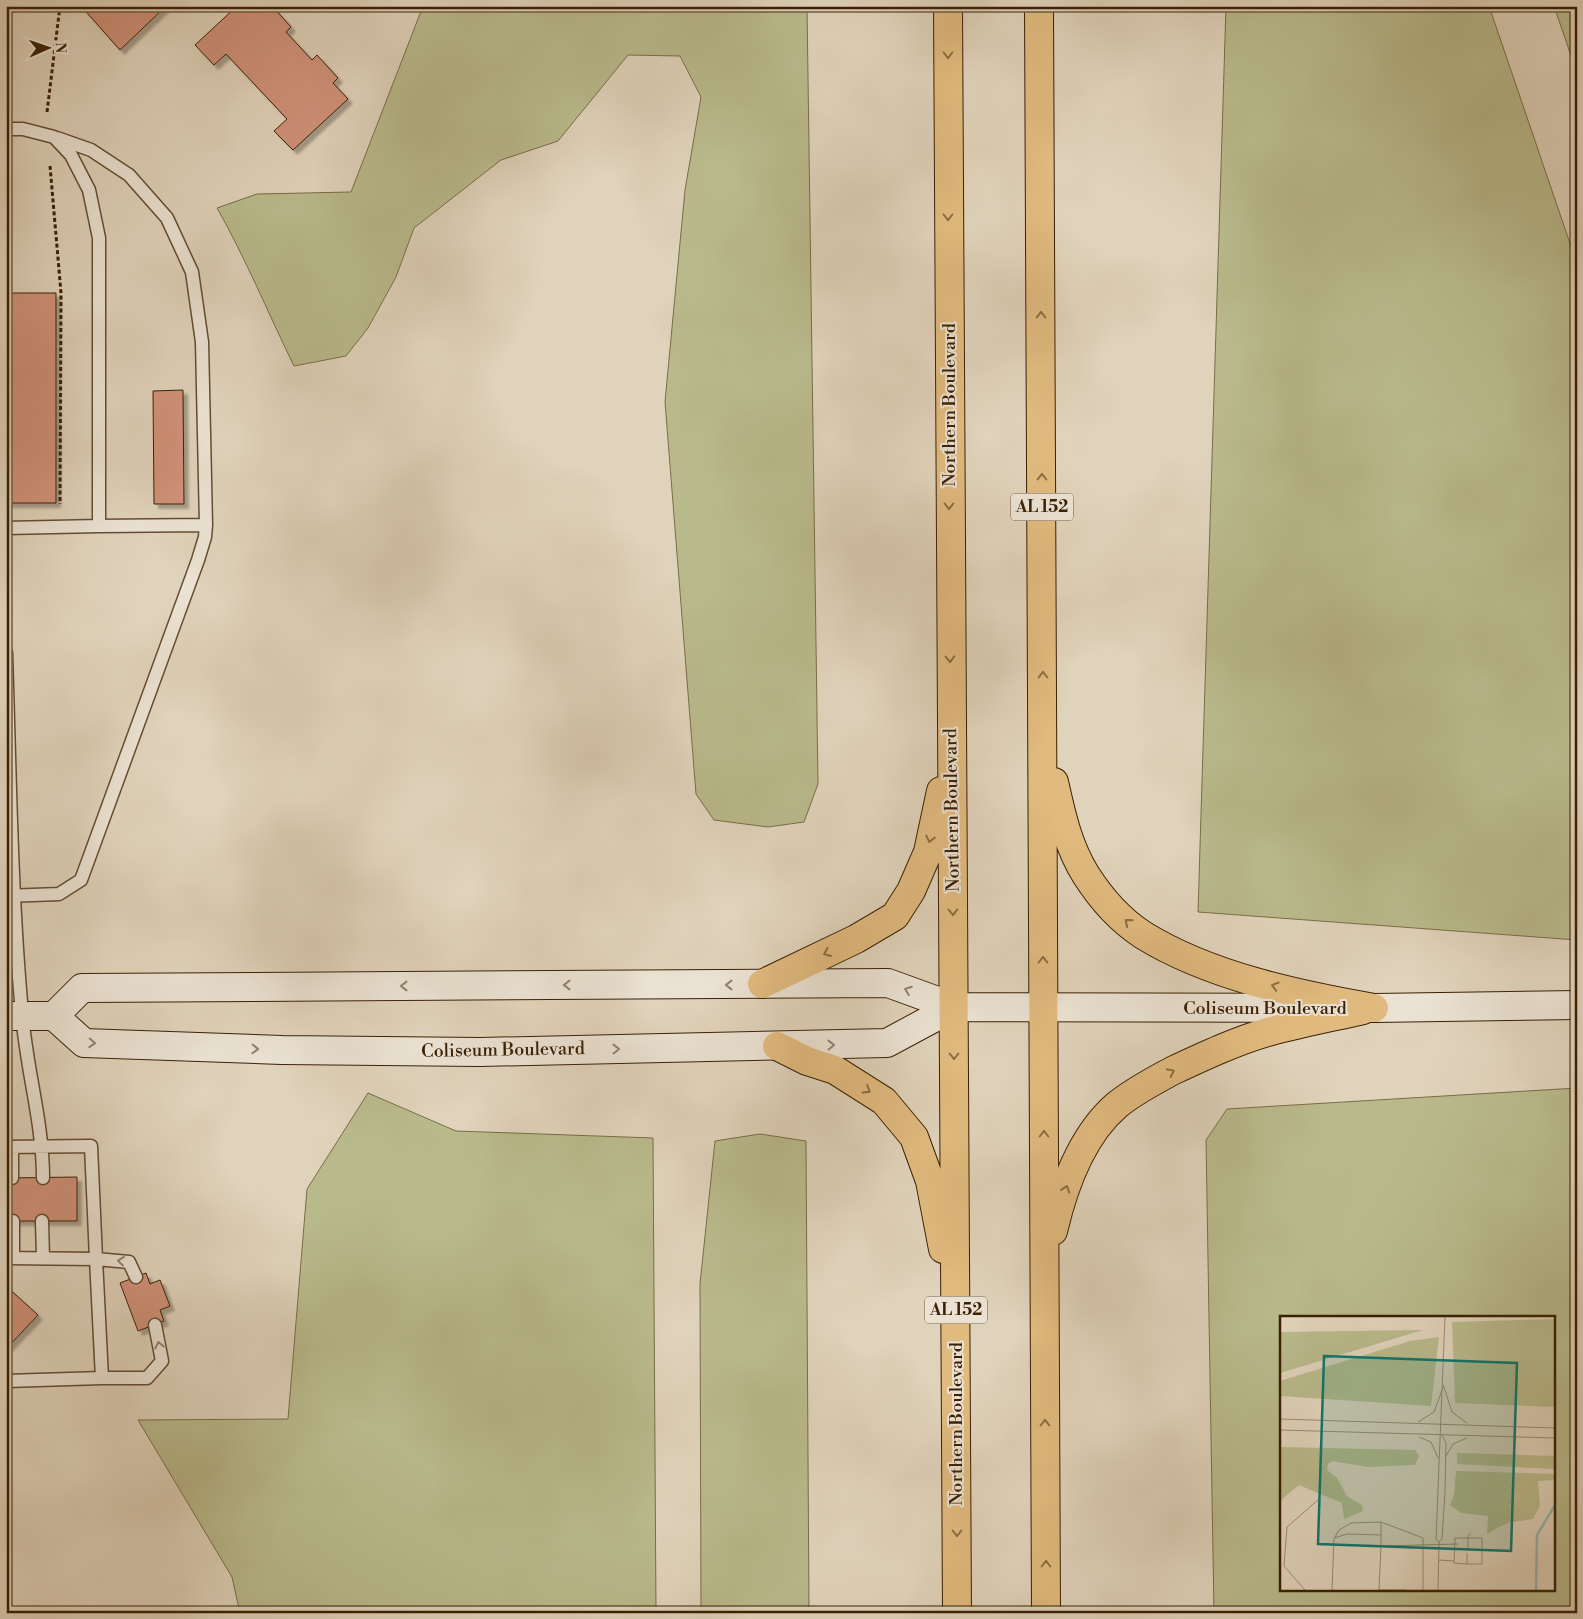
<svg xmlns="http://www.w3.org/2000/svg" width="1583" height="1619" viewBox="0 0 1583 1619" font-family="'Libre Bodoni',serif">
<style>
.green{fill:#b9ba8c;stroke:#7a6d48;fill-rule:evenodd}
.building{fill:#d1927a;stroke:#3a2004;filter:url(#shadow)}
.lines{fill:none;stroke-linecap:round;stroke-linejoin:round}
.service-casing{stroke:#644d32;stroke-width:15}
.secondary-casing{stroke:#3a2004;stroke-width:30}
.trunk-casing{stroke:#3a2004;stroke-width:30}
.path{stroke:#3a2004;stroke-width:3;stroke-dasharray:4 2.5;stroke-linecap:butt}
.service{stroke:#ebe2d3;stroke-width:12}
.secondary{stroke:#ebe2d3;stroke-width:28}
.trunk{stroke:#e0ba7e;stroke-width:28}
.oneway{stroke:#8d6d41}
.oneway2{stroke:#92816c}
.labels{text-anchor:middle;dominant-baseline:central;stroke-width:4;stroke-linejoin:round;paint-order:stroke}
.shield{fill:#ebe2d3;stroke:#6f5a42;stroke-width:1}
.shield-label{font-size:16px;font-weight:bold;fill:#3a2004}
.street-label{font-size:18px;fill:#3a2004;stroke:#ebe2d3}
.inset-river{fill:none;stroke:#96b6b7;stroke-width:2.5}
.inset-road{fill:none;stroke:#9e8b72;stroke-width:1}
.view{fill:#0f766e;fill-opacity:0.15;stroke:#0f766e;stroke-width:2.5}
.inset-edge{fill:none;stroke:#3a2004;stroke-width:2.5}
</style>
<defs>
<filter id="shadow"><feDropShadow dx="4.5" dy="4.5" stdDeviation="1" flood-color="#0004"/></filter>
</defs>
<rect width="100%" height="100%" fill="#e0d3bb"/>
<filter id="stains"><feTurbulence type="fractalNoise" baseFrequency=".004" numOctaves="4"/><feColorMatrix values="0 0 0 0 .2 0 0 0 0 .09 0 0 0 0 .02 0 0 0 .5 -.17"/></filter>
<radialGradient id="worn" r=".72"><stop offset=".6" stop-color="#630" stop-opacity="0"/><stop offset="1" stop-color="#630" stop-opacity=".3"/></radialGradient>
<path class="green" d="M 423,6 L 807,6 L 818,784 L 804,822 L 768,827 L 714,820 L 696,794 L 665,402 L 685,190 L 701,97 L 680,56 L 628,55 L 558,141 L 501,160 L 414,228 L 396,277 L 368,328 L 346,356 L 294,366 C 268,313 246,259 217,208 L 257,194 L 351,192 Z
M 1226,6 L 1489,6 L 1577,264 L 1577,940 L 1198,912 Z
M 1554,6 L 1577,6 L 1577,73 Z
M 1577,1088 L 1577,1613 L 1214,1613 L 1206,1140 L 1227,1109 ZM 1282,1318 L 1554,1318 L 1554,1590 L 1282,1590 Z
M 368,1093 L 456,1131 L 653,1138 L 656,1613 L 240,1613 L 232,1577 L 138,1420 L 288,1419 L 307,1189 Z
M 760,1134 L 806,1141 L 809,1613 L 701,1613 L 700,1284 L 715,1141 Z"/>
<path class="building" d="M 81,6 L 166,6 L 120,50 Z
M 237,6 L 261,6 L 265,10 L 272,6 L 291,27 L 286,32 L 312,60 L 317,55 L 338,78 L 333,83 L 348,99 L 293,150 L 274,131 L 287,119 L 226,54 L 214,65 L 195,45 Z
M 6,293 L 56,293 L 56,503 L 6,503 Z
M 183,390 L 184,504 L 154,504 L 153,391 Z
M 77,1177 L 77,1221 L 6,1221 L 6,1178 Z
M 146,1273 L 150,1284 L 160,1280 L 170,1306 L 160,1310 L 164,1321 L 138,1331 L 120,1283 Z
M 6,1286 L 38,1315 L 6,1349 Z"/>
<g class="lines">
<defs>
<path id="service" d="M 6,129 L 23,129 L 54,137 L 71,155 L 89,190 L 99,238 L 99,526 L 6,528
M 57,138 L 91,150 L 129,175 L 167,218 L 192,272 L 202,342 L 206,525
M 6,653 C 10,773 11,893 22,1013 C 26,1068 43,1122 43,1178
M 6,896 L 59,894 L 81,880 L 198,560 L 205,537 L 206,525 L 99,526
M 6,1147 L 91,1146 L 96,1259 L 6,1258
M 12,1147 L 12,1178
M 13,1221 L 13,1258
M 42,1221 L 43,1258
M 102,1378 L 147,1378 L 162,1361 L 155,1325
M 6,1381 L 102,1378 L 96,1259 L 129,1262 L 136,1277"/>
<path id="secondary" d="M 6,1016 L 54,1016 L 84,1043 L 282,1050 L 480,1052 L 887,1043 L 954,1007
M 54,1016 L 82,988 L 888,983 L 954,1007 L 1374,1008 L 1577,1005"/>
<path id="trunk" d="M 948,6 L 957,1613
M 1039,6 L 1046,1613
M 1054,782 C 1061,813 1068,847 1086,875 C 1100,897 1120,920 1143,935 C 1209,976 1299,995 1374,1008
M 762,984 L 856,939 L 895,916 L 911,891 L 928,852 L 941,791
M 777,1046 L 807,1061 L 835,1070 L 884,1101 L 914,1137 L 930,1181 L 943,1249
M 1053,1231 C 1063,1188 1082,1135 1117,1105 C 1134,1091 1154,1081 1172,1071 C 1204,1056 1236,1041 1271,1031 C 1301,1023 1332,1017 1363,1010"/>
</defs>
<use href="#service" class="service-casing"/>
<use href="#secondary" class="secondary-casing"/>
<use href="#trunk" class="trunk-casing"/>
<path class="path" d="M 47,112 L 60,6
M 50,166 L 61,293 L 60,504"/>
<use href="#service" class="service"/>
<use href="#secondary" class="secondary"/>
<use href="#trunk" class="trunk"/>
</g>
<defs><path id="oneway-chevron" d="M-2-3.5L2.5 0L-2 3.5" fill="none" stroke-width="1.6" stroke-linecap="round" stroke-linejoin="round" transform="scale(1.25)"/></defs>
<g class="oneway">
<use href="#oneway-chevron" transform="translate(948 55) rotate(90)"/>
<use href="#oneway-chevron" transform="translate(948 217) rotate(90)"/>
<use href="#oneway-chevron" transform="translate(1041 315) rotate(-90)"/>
<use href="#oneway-chevron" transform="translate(1042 477) rotate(-90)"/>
<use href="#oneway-chevron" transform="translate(949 506) rotate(90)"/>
<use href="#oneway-chevron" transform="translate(950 659) rotate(89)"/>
<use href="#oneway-chevron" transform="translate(1043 675) rotate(-90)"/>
<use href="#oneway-chevron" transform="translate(930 839) rotate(102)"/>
<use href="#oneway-chevron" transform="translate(953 912) rotate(89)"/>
<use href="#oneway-chevron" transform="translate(1128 922) rotate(-140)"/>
<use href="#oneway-chevron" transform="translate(827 953) rotate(156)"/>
<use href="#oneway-chevron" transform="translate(1043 960) rotate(-90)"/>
<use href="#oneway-chevron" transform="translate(1275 986) rotate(-164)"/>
<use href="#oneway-chevron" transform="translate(954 1056) rotate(90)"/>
<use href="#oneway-chevron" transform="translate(1171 1072) rotate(-26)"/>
<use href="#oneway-chevron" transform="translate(867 1090) rotate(32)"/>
<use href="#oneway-chevron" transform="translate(1044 1134) rotate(-90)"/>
<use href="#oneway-chevron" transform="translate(1066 1189) rotate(-71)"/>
<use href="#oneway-chevron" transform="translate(1045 1423) rotate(-90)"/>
<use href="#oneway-chevron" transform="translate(957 1533) rotate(90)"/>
<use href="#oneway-chevron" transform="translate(1046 1564) rotate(-90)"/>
</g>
<g class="oneway2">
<use href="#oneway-chevron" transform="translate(567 985) rotate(180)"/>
<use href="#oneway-chevron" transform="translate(729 985) rotate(180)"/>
<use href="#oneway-chevron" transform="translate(404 986) rotate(180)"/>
<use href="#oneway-chevron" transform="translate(908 990) rotate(-159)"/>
<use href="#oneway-chevron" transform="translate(92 1043) rotate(3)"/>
<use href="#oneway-chevron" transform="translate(831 1045) rotate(-1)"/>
<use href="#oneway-chevron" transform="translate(255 1049) rotate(2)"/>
<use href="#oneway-chevron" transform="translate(616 1049) rotate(-1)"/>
<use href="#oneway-chevron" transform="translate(121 1261) rotate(-173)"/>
<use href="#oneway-chevron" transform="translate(159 1345) rotate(-102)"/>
</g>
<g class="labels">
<g class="shield">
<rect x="1011" y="493.5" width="62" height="27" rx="4"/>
<rect x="925" y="1296.5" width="62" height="27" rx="4"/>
</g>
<g class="shield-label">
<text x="1042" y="507">AL 152</text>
<text x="956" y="1310">AL 152</text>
</g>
<g class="street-label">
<text transform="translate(949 405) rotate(-90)">Northern Boulevard</text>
<text transform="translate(952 810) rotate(-91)">Northern Boulevard</text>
<text x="1265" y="1008">Coliseum Boulevard</text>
<text transform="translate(503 1050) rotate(-1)">Coliseum Boulevard</text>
<text transform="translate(956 1424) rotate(-90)">Northern Boulevard</text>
</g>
</g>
<g transform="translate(1280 1316)">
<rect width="275" height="275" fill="#e0d3bb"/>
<path d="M 275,3 L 275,91 L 175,87 L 172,6 ZM 143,14 L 0,57 L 0,16 ZM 159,21 L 151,90 L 0,80 L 0,65 L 130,25 ZM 0,131 L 135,134 L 139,140 L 135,149 L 88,151 L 52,145 L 48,148 L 47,154 L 57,162 L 67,180 L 82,189 L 83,195 L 64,203 L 62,187 L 19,169 L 0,185 ZM 177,137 L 275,140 L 275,153 L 177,148 ZM 176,155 L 275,158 L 275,164 L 258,165 L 260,190 L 253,203 L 227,207 L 207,218 L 208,200 L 181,197 L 170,189 L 174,179 Z" fill="#b9ba8c"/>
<path class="inset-river" d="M 256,274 L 257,219 L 275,189"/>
<path class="inset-road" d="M 164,71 L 172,96 L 187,107M 0,103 L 275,112M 138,106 L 154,96 L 164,69M 0,114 L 275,122M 139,121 L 151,126 L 158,142M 166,140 L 173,128 L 187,122M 101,219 L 101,206 L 143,222 L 143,274M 55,221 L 59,214 L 71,207 L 101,206M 159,226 L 162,223 L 165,176 L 166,127 L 162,119M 187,237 L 187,248 L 174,247 L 175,222 L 188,222 L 188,233M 158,244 L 174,245M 187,248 L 202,248 L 202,222 L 188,222 L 190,217M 25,274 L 4,250 L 7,211 L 39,183M 52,274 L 54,222 L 67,218 L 101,219 L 101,230M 99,274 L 101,230 L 178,228M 99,274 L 126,274M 158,274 L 159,226 L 156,223 L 165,1"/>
<path class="view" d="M 44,40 L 237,47 L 231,235 L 38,228 Z"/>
<rect width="275" height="275" class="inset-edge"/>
</g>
<rect width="1583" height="1619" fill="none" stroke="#e0d3bb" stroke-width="25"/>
<rect x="8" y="8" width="1568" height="1604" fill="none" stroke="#3a2004" stroke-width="2.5"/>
<rect x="12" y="12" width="1558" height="1594" fill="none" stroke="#3a2004"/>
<g transform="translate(48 48) rotate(88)" stroke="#ebe2d3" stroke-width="4" paint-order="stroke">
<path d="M0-4L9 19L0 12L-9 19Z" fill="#3a2004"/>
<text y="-8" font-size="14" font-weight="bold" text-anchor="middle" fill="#3a2004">N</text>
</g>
<rect width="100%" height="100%" filter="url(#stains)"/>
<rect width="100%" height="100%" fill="url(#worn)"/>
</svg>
